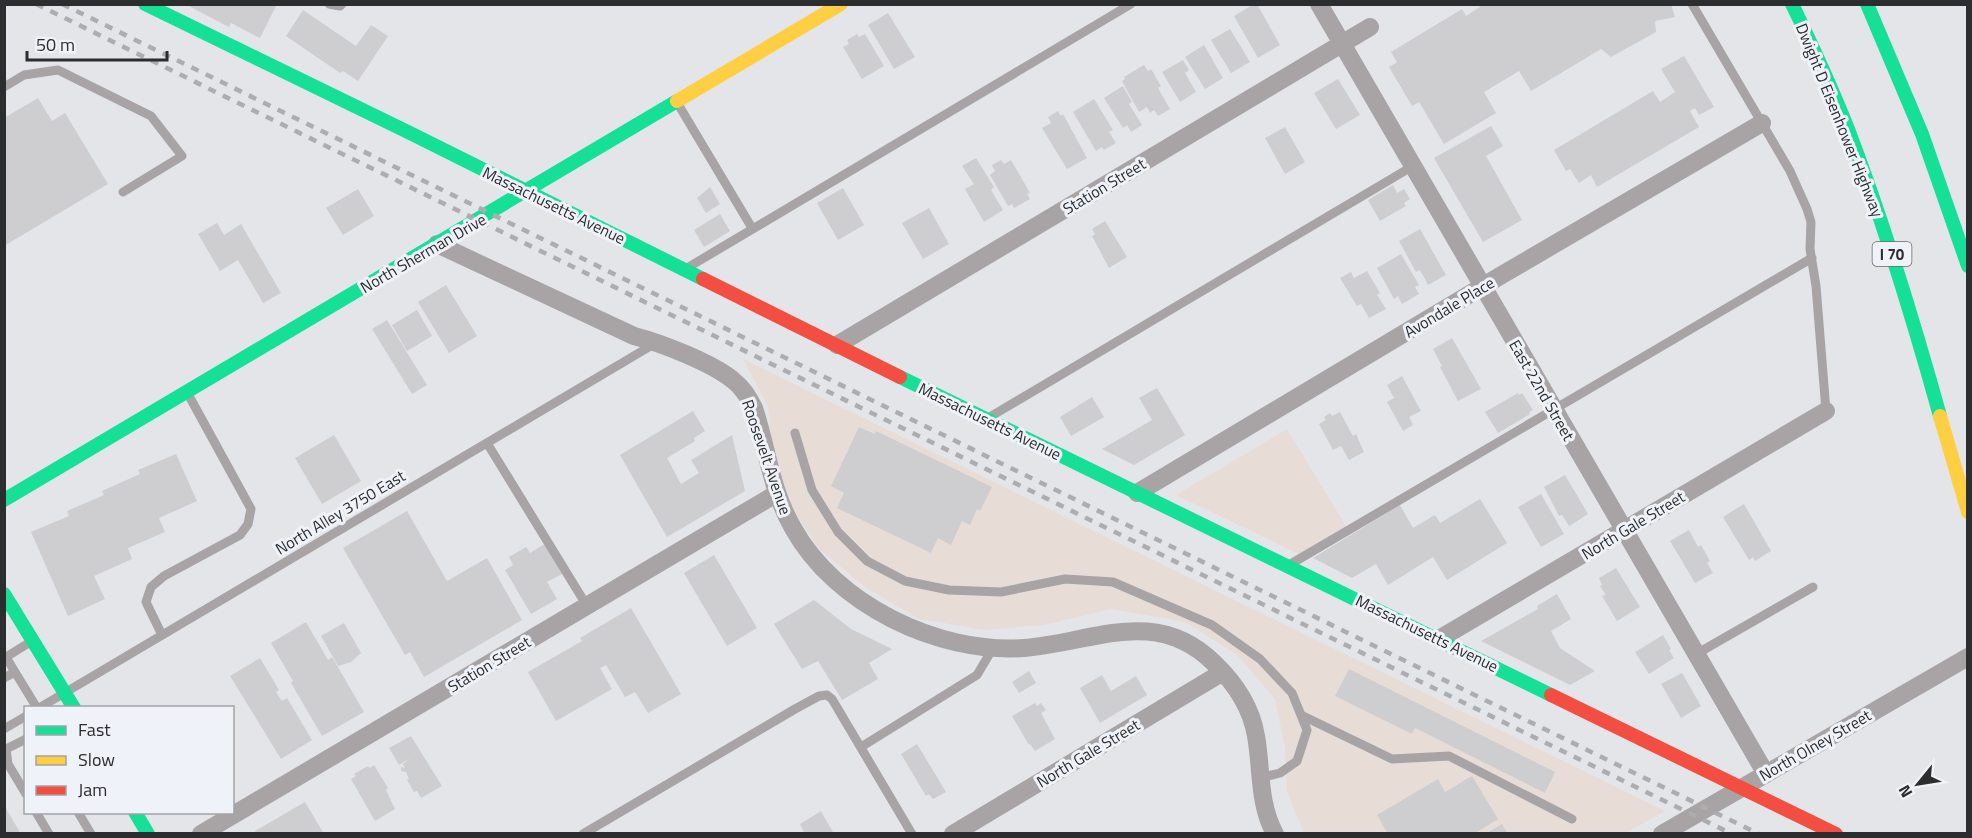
<svg xmlns="http://www.w3.org/2000/svg" width="1972" height="838" viewBox="0 0 1972 838" font-family="'Titillium Web',sans-serif">
<style>
.industrial{fill:#e7ddd6}
.building{fill:#ceced0}
.lines{fill:none;stroke-linecap:round;stroke-linejoin:round}
.lane{stroke:#a8a4a5;stroke-width:9}
.street{stroke:#a8a4a5;stroke-width:18}
.fast{stroke:#16e098;stroke-width:14}
.slow{stroke:#ffcf43;stroke-width:14}
.jam{stroke:#f24e42;stroke-width:14}
.rail{stroke:#adacae;stroke-width:4.5;stroke-dasharray:8 8;stroke-linecap:butt}
.labels{text-anchor:middle;dominant-baseline:central;stroke-width:6;stroke-linejoin:round;paint-order:stroke}
.shield{fill:#eff2f8;stroke:#66686b;stroke-width:1.5}
.shield-label{font-size:15px;font-weight:bold;fill:#2c2d2f}
.street-label{font-size:16px;fill:#2c2d2f;stroke:#eff2f8}
</style>
<rect width="100%" height="100%" fill="#e4e5e9"/>
<path class="industrial" d="M 743,359 L 1665,811 L 1626,833 L 1304,833 L 1287,792 L 1285,749 L 1275,699 L 1236,654 L 1185,622 L 1111,609 L 1044,625 L 985,630 L 919,619 L 865,587 L 819,549 L 793,509 L 773,457 L 768,407 Z
M 1287,429 L 1346,526 L 1299,554 L 1176,495 Z"/>
<path class="building" d="M 185,4 L 277,4 L 260,38 L 231,23 L 229,27 Z
M 1254,4 L 1257,4 L 1280,45 L 1258,58 L 1234,16 Z
M 1478,4 L 1671,4 L 1675,17 L 1655,21 L 1656,32 L 1611,57 L 1601,49 L 1531,91 L 1519,71 L 1484,92 L 1496,113 L 1444,144 L 1419,102 L 1412,106 L 1389,67 L 1397,62 L 1391,52 L 1462,9 L 1466,16 L 1480,7 Z
M 303,10 L 356,46 L 371,25 L 388,36 L 358,81 L 343,71 L 340,73 L 286,36 Z
M 888,13 L 915,57 L 894,69 L 868,25 Z
M 1230,29 L 1250,62 L 1231,73 L 1211,40 Z
M 857,34 L 859,37 L 865,34 L 884,66 L 862,79 L 843,47 L 849,44 L 847,40 Z
M 1204,45 L 1223,78 L 1205,89 L 1185,57 Z
M 1684,56 L 1714,107 L 1699,115 L 1695,108 L 1690,111 L 1699,127 L 1597,187 L 1591,175 L 1579,183 L 1570,169 L 1566,171 L 1554,150 L 1653,91 L 1660,102 L 1675,92 L 1661,69 Z
M 1183,60 L 1189,70 L 1185,73 L 1196,92 L 1180,102 L 1162,72 Z
M 1144,65 L 1148,71 L 1151,69 L 1161,86 L 1158,88 L 1170,109 L 1158,116 L 1154,110 L 1150,113 L 1147,107 L 1139,112 L 1122,81 L 1125,79 L 1124,77 Z
M 1338,79 L 1360,115 L 1336,129 L 1314,93 Z
M 1123,86 L 1132,102 L 1129,104 L 1142,125 L 1131,132 L 1127,125 L 1123,128 L 1104,98 Z
M 38,98 L 52,121 L 65,113 L 108,184 L 4,246 L 4,118 Z
M 1094,99 L 1113,130 L 1109,132 L 1116,143 L 1104,150 L 1102,147 L 1096,151 L 1073,112 Z
M 1058,111 L 1061,116 L 1063,114 L 1087,158 L 1067,169 L 1042,128 L 1051,123 L 1048,117 Z
M 1491,126 L 1503,146 L 1486,156 L 1522,220 L 1483,242 L 1434,158 Z
M 1285,127 L 1305,162 L 1285,174 L 1265,138 Z
M 976,158 L 994,187 L 991,190 L 1003,210 L 984,222 L 965,189 L 974,184 L 962,166 Z
M 1001,160 L 1004,164 L 1011,160 L 1030,193 L 1027,194 L 1030,199 L 1014,208 L 1012,204 L 1008,206 L 990,175 L 995,171 L 992,165 Z
M 1393,185 L 1397,193 L 1404,189 L 1410,199 L 1404,203 L 1406,206 L 1380,221 L 1368,200 Z
M 710,187 L 720,204 L 706,213 L 697,198 Z
M 843,188 L 864,225 L 838,240 L 817,203 Z
M 358,189 L 374,216 L 343,235 L 326,208 Z
M 929,208 L 949,244 L 923,259 L 902,223 Z
M 720,214 L 730,231 L 704,247 L 694,230 Z
M 1105,221 L 1127,257 L 1109,268 L 1092,236 L 1095,234 L 1092,229 Z
M 217,223 L 224,235 L 241,224 L 281,293 L 263,303 L 238,260 L 220,271 L 198,234 Z
M 1420,229 L 1446,275 L 1428,285 L 1420,270 L 1416,272 L 1399,241 Z
M 1401,254 L 1419,285 L 1415,287 L 1419,294 L 1402,304 L 1398,296 L 1394,299 L 1377,268 Z
M 1367,271 L 1380,293 L 1377,295 L 1386,309 L 1369,318 L 1361,304 L 1357,306 L 1340,278 L 1351,272 L 1354,278 Z
M 446,285 L 477,336 L 449,353 L 418,302 Z
M 417,310 L 432,336 L 407,351 L 392,325 Z
M 387,320 L 427,385 L 412,394 L 372,329 Z
M 1452,338 L 1481,389 L 1458,401 L 1440,367 L 1442,366 L 1433,349 Z
M 1402,376 L 1421,411 L 1409,417 L 1413,425 L 1403,431 L 1387,402 L 1394,398 L 1387,385 Z
M 1157,388 L 1185,435 L 1134,465 L 1102,449 L 1152,420 L 1139,398 Z
M 1518,393 L 1519,395 L 1522,393 L 1533,410 L 1529,412 L 1530,414 L 1498,433 L 1485,412 Z
M 1092,397 L 1104,417 L 1071,436 L 1060,417 Z
M 693,411 L 705,431 L 694,438 L 695,441 L 667,458 L 681,484 L 699,473 L 691,460 L 732,435 L 745,491 L 667,537 L 620,455 Z
M 1340,412 L 1353,436 L 1356,434 L 1364,452 L 1349,460 L 1341,446 L 1333,450 L 1319,424 L 1326,420 L 1324,417 L 1330,413 L 1332,416 Z
M 859,427 L 875,434 L 876,431 L 992,487 L 980,511 L 977,509 L 970,525 L 962,521 L 951,545 L 938,538 L 931,553 L 837,508 L 844,493 L 831,486 Z
M 334,435 L 361,481 L 322,504 L 295,458 Z
M 176,454 L 197,501 L 159,518 L 165,532 L 128,548 L 132,559 L 94,576 L 105,599 L 68,616 L 31,532 L 69,516 L 67,511 L 104,495 L 102,491 L 140,474 L 138,470 Z
M 1565,475 L 1588,514 L 1569,526 L 1562,515 L 1559,516 L 1544,487 Z
M 1541,494 L 1564,534 L 1541,547 L 1518,507 Z
M 1480,499 L 1507,543 L 1447,580 L 1433,557 L 1388,585 L 1376,564 L 1352,578 L 1313,558 L 1400,505 L 1413,528 L 1435,515 L 1440,523 Z
M 1744,504 L 1771,551 L 1755,561 L 1753,557 L 1749,560 L 1723,517 Z
M 407,511 L 447,581 L 487,558 L 522,620 L 424,677 L 410,652 L 405,655 L 343,548 Z
M 1689,530 L 1698,547 L 1701,545 L 1710,561 L 1707,563 L 1713,573 L 1695,583 L 1670,541 Z
M 546,543 L 564,573 L 547,582 L 557,599 L 531,614 L 505,570 L 513,565 L 509,557 L 526,547 L 530,553 Z
M 714,555 L 757,628 L 727,646 L 684,573 Z
M 1616,568 L 1640,607 L 1617,621 L 1602,596 L 1606,595 L 1600,586 L 1602,585 L 1599,578 Z
M 1557,594 L 1571,619 L 1551,631 L 1560,648 L 1595,671 L 1570,685 L 1481,641 L 1538,609 L 1537,606 Z
M 814,600 L 851,629 L 892,649 L 869,663 L 878,679 L 842,700 L 818,661 L 802,669 L 774,624 Z
M 631,608 L 681,694 L 648,713 L 635,692 L 625,697 L 606,665 L 600,668 L 612,689 L 556,721 L 528,672 L 582,641 L 580,638 Z
M 306,622 L 328,660 L 332,657 L 364,712 L 322,736 L 291,683 L 293,681 L 271,643 Z
M 344,623 L 361,653 L 351,662 L 338,666 L 321,636 Z
M 1663,635 L 1671,649 L 1669,650 L 1674,658 L 1649,674 L 1635,652 Z
M 260,658 L 279,690 L 276,692 L 282,701 L 287,698 L 312,740 L 281,759 L 230,676 Z
M 1349,669 L 1555,772 L 1545,793 L 1415,728 L 1412,734 L 1335,696 Z
M 1029,671 L 1036,683 L 1019,693 L 1012,682 Z
M 1682,673 L 1701,706 L 1681,718 L 1661,684 Z
M 1102,675 L 1111,691 L 1136,676 L 1147,695 L 1100,723 L 1080,688 Z
M 1035,703 L 1037,706 L 1041,703 L 1046,710 L 1041,713 L 1055,739 L 1035,751 L 1030,744 L 1029,745 L 1012,716 Z
M 411,736 L 442,786 L 421,798 L 417,791 L 414,792 L 407,780 L 409,779 L 406,772 L 401,771 L 401,767 L 405,768 L 403,764 L 410,758 L 399,765 L 389,748 Z
M 917,744 L 946,792 L 933,799 L 929,794 L 926,796 L 901,754 Z
M 374,765 L 388,788 L 386,790 L 395,809 L 375,821 L 351,779 L 356,776 L 354,774 L 368,766 L 370,768 Z
M 1472,776 L 1498,819 L 1474,834 L 1388,834 L 1377,815 L 1438,779 L 1445,792 Z
M 305,802 L 324,834 L 256,834 L 255,831 Z
M 4,805 L 21,834 L 4,834 Z
M 821,811 L 834,834 L 805,834 L 800,824 Z
M 1502,824 L 1508,834 L 1485,834 Z"/>
<g class="lines">
<path class="lane" d="M 329,4 L 340,6 L 342,4
M 1692,4 L 1790,171 L 1807,209 L 1811,222 L 1810,249 L 1816,286 L 1826,411
M 4,87 L 24,75 L 58,70 L 151,116 L 182,156 L 123,192
M 678,104 L 752,228
M 687,268 L 1131,4
M 988,418 L 1413,166
M 795,433 L 812,490 L 838,532 L 867,561 L 905,581 L 949,590 L 1001,592 L 1065,579 L 1113,582 L 1212,625 L 1260,659 L 1292,693 L 1307,730 L 1297,761 L 1280,773 L 1260,778
M 487,443 L 587,606
M 1289,565 L 1812,258
M 162,635 L 146,602 L 151,587 L 164,576 L 240,535 L 248,524 L 251,509 L 188,394
M 1698,653 L 1813,587
M 15,672 L 37,708
M 4,678 L 15,672 L 6,657 L 32,641
M 39,708 L 654,344
M 1301,715 L 1392,759 L 1449,756 L 1572,819
M 4,729 L 26,716
M 26,739 L 6,749 L 8,764 L 26,794
M 861,747 L 977,675 L 993,648
M 36,812 L 49,834
M 78,812 L 91,834
M 583,834 L 795,709 L 819,696 L 827,695 L 832,699 L 912,834"/>
<path class="street" d="M 1319,4 L 1766,774
M 437,244 L 634,336 C 661,343 713,363 734,381 C 743,388 748,397 754,408 C 768,450 770,488 793,528 C 835,604 937,654 1024,648 C 1092,643 1155,605 1214,663 C 1235,683 1251,706 1256,736 C 1262,769 1258,803 1275,834
M 837,345 L 1370,27
M 1137,493 L 1500,276 L 1762,123
M 1439,639 L 1826,411
M 201,834 L 776,494
M 953,834 L 1223,672
M 1662,834 L 1968,657"/>
<path class="fast" d="M 145,4 L 408,132 L 703,279
M 1792,4 C 1812,45 1831,86 1848,129 C 1884,223 1913,319 1940,416
M 1867,4 L 1922,134 L 1968,266
M 900,377 L 1551,695
M 4,500 L 677,101
M 4,594 L 74,708
M 135,812 L 148,834"/>
<path class="slow" d="M 677,101 L 841,4
M 1940,416 L 1968,512"/>
<path class="jam" d="M 703,279 L 900,377
M 1551,695 L 1836,834"/>
<path class="rail" d="M 36,4 L 1732,834
M 62,4 L 1759,834"/>
</g>
<g class="labels">
<rect class="shield" x="1872.5" y="242" width="39" height="24" rx="4.5"/>
<g class="shield-label">
<text x="1892" y="254">I 70</text>
</g>
<g class="street-label">
<text transform="translate(1840 120) rotate(68)">Dwight D Eisenhower Highway</text>
<text transform="translate(1104 186) rotate(-31)">Station Street</text>
<text transform="translate(554 205) rotate(26)">Massachusetts Avenue</text>
<text transform="translate(423 253) rotate(-30)">North Sherman Drive</text>
<text transform="translate(1449 307) rotate(-31)">Avondale Place</text>
<text transform="translate(1542 390) rotate(60)">East 22nd Street</text>
<text transform="translate(990 421) rotate(26)">Massachusetts Avenue</text>
<text transform="translate(767 457) rotate(71)">Roosevelt Avenue</text>
<text transform="translate(340 512) rotate(-31)">North Alley 3750 East</text>
<text transform="translate(1633 525) rotate(-31)">North Gale Street</text>
<text transform="translate(1427 633) rotate(26)">Massachusetts Avenue</text>
<text transform="translate(489 664) rotate(-31)">Station Street</text>
<text transform="translate(1815 745) rotate(-30)">North Olney Street</text>
<text transform="translate(1088 753) rotate(-31)">North Gale Street</text>
</g>
</g>
<rect width="1972" height="838" fill="none" stroke="#2c2d2f" stroke-width="12"/>
<rect x="24" y="706" width="210" height="108" fill="#eff2f8" stroke="#a1a3a8" stroke-width="1.5"/>
<rect x="36" y="726" width="30" height="9" fill="#16e098" stroke="#a1a3a8" stroke-width="1.5"/>
<text x="78" y="736" font-size="18" fill="#2c2d2f">Fast</text>
<rect x="36" y="756" width="30" height="9" fill="#ffcf43" stroke="#a1a3a8" stroke-width="1.5"/>
<text x="78" y="766" font-size="18" fill="#2c2d2f">Slow</text>
<rect x="36" y="786" width="30" height="9" fill="#f24e42" stroke="#a1a3a8" stroke-width="1.5"/>
<text x="78" y="796" font-size="18" fill="#2c2d2f">Jam</text>
<g transform="translate(1918 784) rotate(240)" stroke="#eff2f8" stroke-width="4.5" paint-order="stroke">
<path d="M0-4.5L10 22L0 15L-10 22Z" fill="#2c2d2f"/>
<text y="-9" font-size="16" font-weight="bold" text-anchor="middle" fill="#2c2d2f">N</text>
</g>
<path d="M27 51v9h140v-9" fill="none" stroke="#2c2d2f" stroke-width="3"/>
<text x="36" y="51" font-size="18" fill="#2c2d2f" stroke="#eff2f8" stroke-width="4.5" paint-order="stroke">50 m</text>
</svg>
